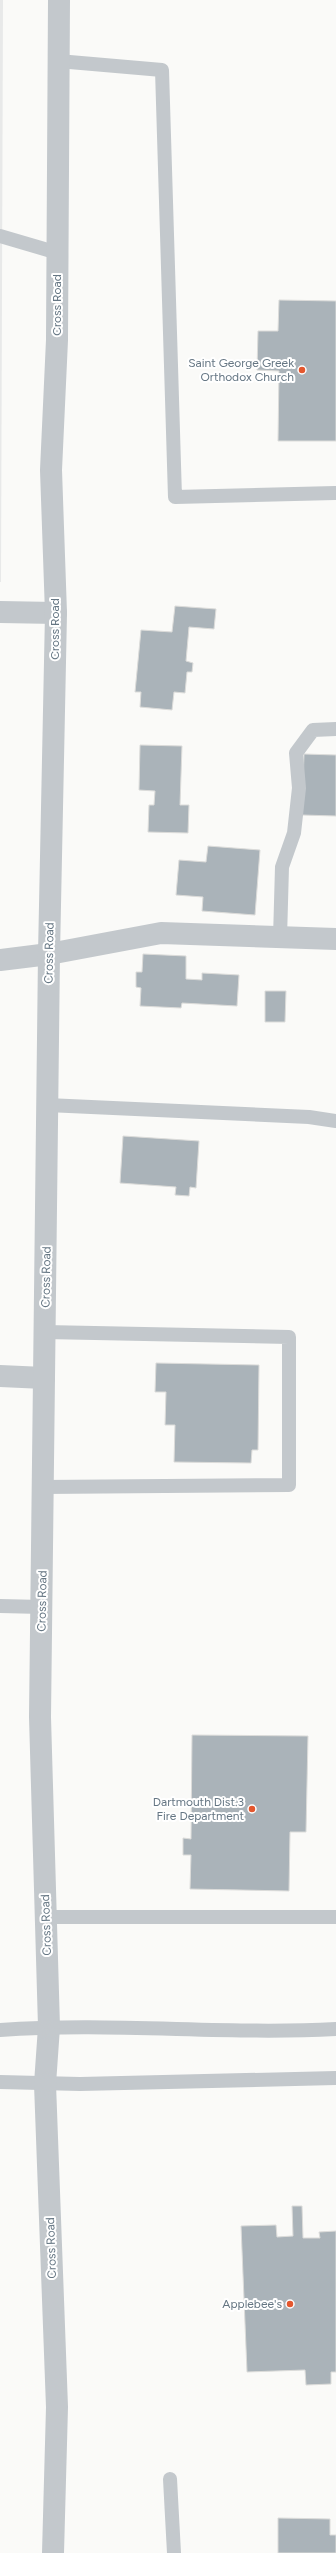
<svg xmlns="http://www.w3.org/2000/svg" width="336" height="2553" viewBox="0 0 336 2553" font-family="Figtree,sans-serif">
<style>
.built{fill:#e8e9e9}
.building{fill:#aab3b9;stroke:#dcdcda}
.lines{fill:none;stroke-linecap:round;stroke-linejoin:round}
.service{stroke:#c3c8cc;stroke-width:14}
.minor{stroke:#c3c8cc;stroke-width:22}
.tertiary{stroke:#c3c8cc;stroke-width:22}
.poi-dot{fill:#e4572e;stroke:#fff;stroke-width:1.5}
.labels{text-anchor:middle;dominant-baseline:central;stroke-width:4;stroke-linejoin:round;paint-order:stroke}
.street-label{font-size:12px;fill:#657683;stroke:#fff}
.poi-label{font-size:12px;fill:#657683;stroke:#fff;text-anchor:end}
</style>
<rect width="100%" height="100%" fill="#fafaf8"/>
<path class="built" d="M 0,0 L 3,0 L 1,582 L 0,582 Z"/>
<path class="building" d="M 279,300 L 336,301 L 336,441 L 278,441 L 279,371 L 257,370 L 258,331 L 278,331 Z
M 175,606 L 216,609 L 214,629 L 189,627 L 186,661 L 193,663 L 192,672 L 187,672 L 185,693 L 174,692 L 172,710 L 140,707 L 141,692 L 135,692 L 141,630 L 172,632 Z
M 140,745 L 182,746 L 180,805 L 189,805 L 188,833 L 148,832 L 149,805 L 154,805 L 155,791 L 139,790 Z
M 304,754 L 336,755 L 336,816 L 302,815 Z
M 208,846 L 260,850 L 255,915 L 202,911 L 203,897 L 176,895 L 179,860 L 206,862 Z
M 143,954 L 186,956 L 186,979 L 202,980 L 202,973 L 239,975 L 237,1006 L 182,1003 L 181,1008 L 140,1006 L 141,988 L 136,987 L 136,972 L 142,972 Z
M 265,991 L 286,991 L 285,1022 L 265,1022 Z
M 123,1136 L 199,1141 L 196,1188 L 190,1187 L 189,1196 L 175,1195 L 176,1187 L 120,1183 Z
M 156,1363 L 259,1365 L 258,1450 L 252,1450 L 251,1463 L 174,1462 L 175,1425 L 165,1425 L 166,1392 L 155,1392 Z
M 192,1735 L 308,1736 L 306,1832 L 290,1832 L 289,1891 L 190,1889 L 191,1855 L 183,1855 L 183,1838 L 191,1839 Z
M 292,2206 L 302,2206 L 303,2238 L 320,2238 L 319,2232 L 336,2231 L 336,2372 L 331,2372 L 331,2384 L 306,2385 L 305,2370 L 247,2372 L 241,2226 L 276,2225 L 277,2237 L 293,2236 Z
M 278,2518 L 330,2519 L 330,2535 L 336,2535 L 336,2553 L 278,2553 Z"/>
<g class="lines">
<path class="service" d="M 58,61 L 162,70 L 175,497 L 335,493
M 0,236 L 58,253
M 280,938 L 282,867 L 294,833 L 299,788 L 296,753 L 313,730 L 336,729
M 47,1105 L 309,1117 L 336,1121
M 43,1487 L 289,1485 L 289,1337 L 45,1332
M 0,1606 L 42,1607
M 46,1917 L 336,1917
M 0,2030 C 112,2022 224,2035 336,2029
M 0,2082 L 80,2084 L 336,2078
M 170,2479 L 174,2553"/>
<path class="minor" d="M 0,612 L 56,613
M 0,960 L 49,954 L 161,933 L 336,939
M 0,1376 L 44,1378"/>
<path class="tertiary" d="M 53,2553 L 57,2407 L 45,2084 L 49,2027 L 40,1717 L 49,954 L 56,613 L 51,470 L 57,340 L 59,0"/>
</g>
<g class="poi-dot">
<circle cx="302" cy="370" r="4"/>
<circle cx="252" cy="1809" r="4"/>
<circle cx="290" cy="2304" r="4"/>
</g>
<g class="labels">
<g class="street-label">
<text transform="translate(57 305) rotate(-90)">Cross Road</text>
<text transform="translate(55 629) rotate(-90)">Cross Road</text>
<text transform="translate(49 953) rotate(-89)">Cross Road</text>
<text transform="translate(46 1277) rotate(-89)">Cross Road</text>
<text transform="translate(42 1601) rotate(-89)">Cross Road</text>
<text transform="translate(46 1925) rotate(-92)">Cross Road</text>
<text transform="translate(51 2248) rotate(-92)">Cross Road</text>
</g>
<g class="poi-label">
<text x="294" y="363">Saint George Greek<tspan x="294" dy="14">Orthodox Church</tspan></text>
<text x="244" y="1802">Dartmouth Dist.3<tspan x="244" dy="14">Fire Department</tspan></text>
<text x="282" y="2304">Applebee's</text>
</g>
</g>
</svg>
